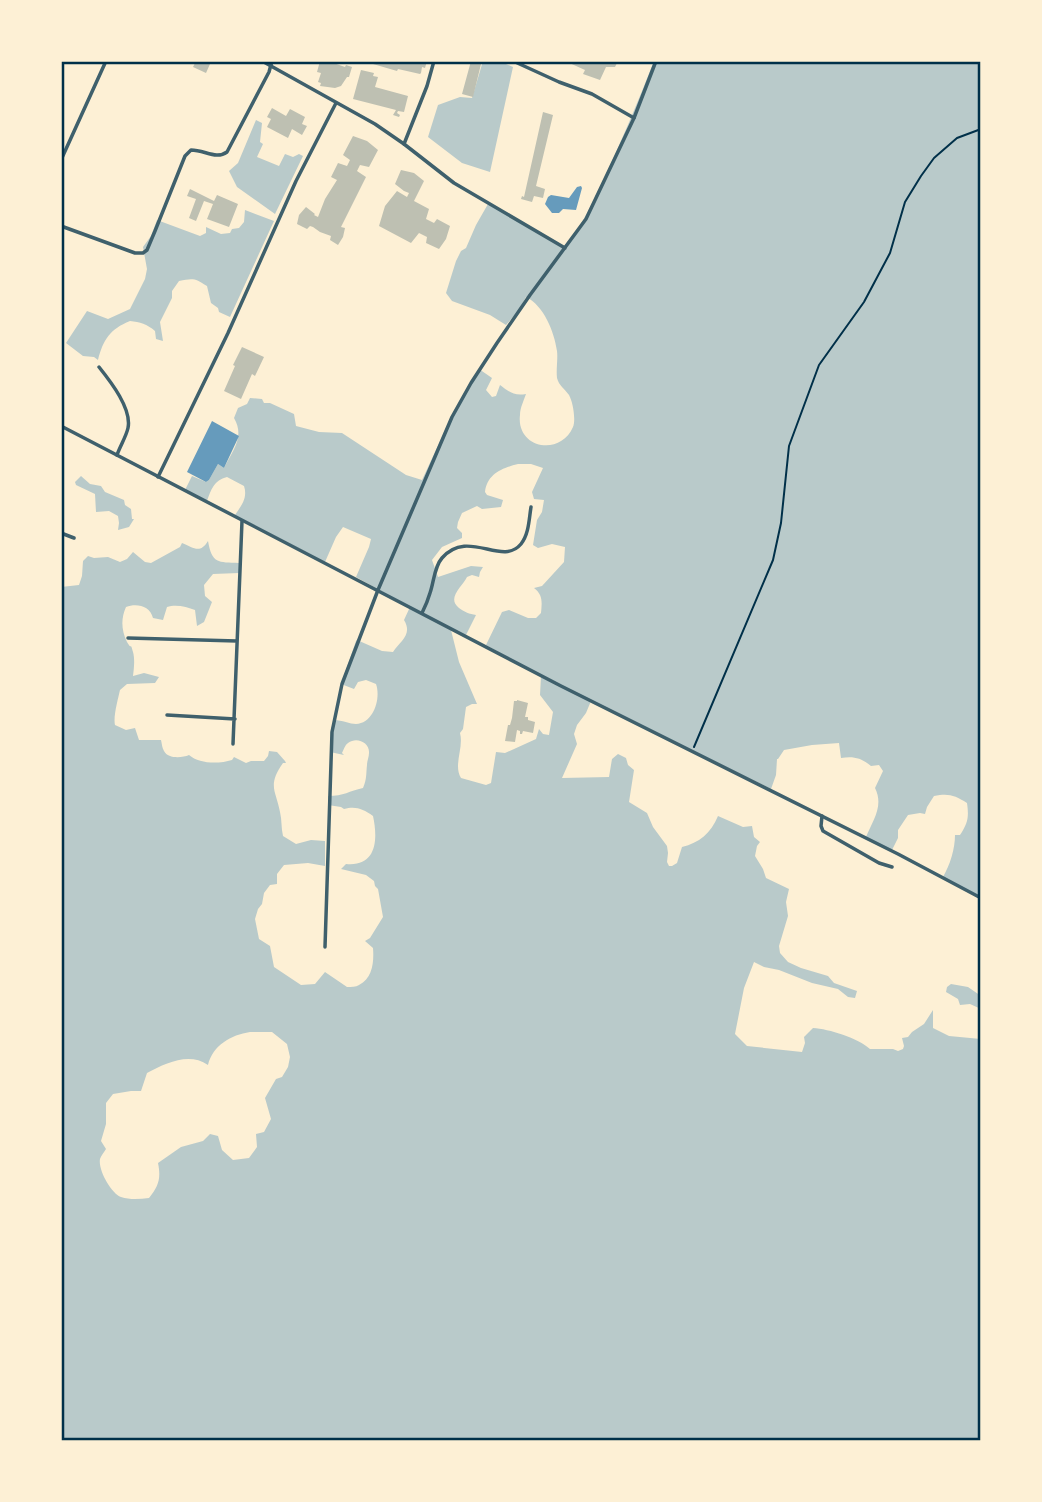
<svg xmlns="http://www.w3.org/2000/svg" width="1042" height="1502" viewBox="0 0 1042 1502" font-family="'Space Grotesk',sans-serif">
<style>
.green{fill:#b9caca;fill-rule:evenodd}
.water{fill:#669bbc}
.building{fill:#bec0b2}
.lines{fill:none;stroke-linecap:round;stroke-linejoin:round}
.path{stroke:#003049;stroke-width:2}
.minor{stroke:#3f606c;stroke-width:3.5}
.tertiary{stroke:#3f606c;stroke-width:3.5}
.neatline{fill:none;stroke:#003049;stroke-width:2.5}
</style>
<rect width="100%" height="100%" fill="#fdf0d5"/>
<path class="green" d="M 483,61 L 499,61 L 513,67 L 490,172 L 462,163 L 428,137 L 438,105 L 460,97 L 472,98 Z
M 654,61 L 981,61 L 981,898 L 943,877 C 950,865 955,849 955,835 L 960,835 C 968,823 969,817 967,803 C 955,795 948,793 934,796 L 927,807 L 925,814 L 920,813 L 908,815 L 898,830 L 898,838 L 892,850 L 866,837 C 873,820 884,806 875,788 L 883,771 L 879,765 L 871,766 C 861,758 854,756 841,758 L 839,743 L 812,745 L 784,750 L 778,759 L 777,759 L 776,775 L 771,789 L 591,701 L 586,713 L 577,725 L 574,734 L 577,744 L 562,778 L 609,777 L 612,759 L 618,754 L 626,758 L 628,765 L 634,770 L 629,802 L 647,813 L 653,827 L 667,846 L 668,853 L 667,862 L 669,866 L 672,866 L 677,863 L 682,847 C 699,843 711,833 718,816 L 743,827 L 752,826 L 754,837 L 760,842 L 757,846 L 755,856 L 763,869 L 766,878 L 789,889 L 786,902 L 788,916 L 779,946 L 780,953 L 788,962 L 801,968 L 828,976 L 834,983 L 857,991 L 855,998 L 848,997 L 838,989 L 812,983 L 779,970 L 764,967 L 754,962 L 744,988 L 735,1034 L 747,1046 L 802,1052 L 805,1043 L 804,1037 L 813,1028 C 829,1029 858,1038 870,1049 L 893,1049 L 898,1051 L 903,1049 L 904,1046 L 902,1038 L 908,1037 L 912,1032 L 924,1024 L 933,1010 L 933,1028 L 949,1036 L 981,1039 L 981,1441 L 61,1441 L 61,587 L 79,585 L 82,576 L 83,561 L 88,556 L 94,558 L 108,557 L 120,562 L 127,559 L 133,552 L 145,562 L 151,563 L 180,547 L 182,543 C 194,548 200,554 208,541 C 212,564 218,562 239,563 L 239,573 L 213,574 L 204,585 L 205,596 L 212,602 L 204,622 L 197,626 L 195,610 C 187,607 176,604 167,607 L 163,620 L 153,618 C 150,606 137,603 126,607 C 121,618 121,630 127,642 C 132,651 130,641 133,652 C 135,659 134,668 133,676 L 144,673 L 159,677 L 155,683 L 127,684 L 120,690 C 118,699 113,717 115,725 L 126,730 L 135,728 L 139,740 L 161,740 C 162,744 162,748 164,751 C 168,759 182,758 189,755 C 199,764 219,764 232,760 L 234,757 L 246,763 L 251,761 L 264,761 L 268,756 L 269,751 L 277,752 L 285,761 L 286,763 L 283,763 C 267,786 276,790 280,812 C 282,820 281,828 283,836 L 296,844 L 311,840 L 325,841 L 325,866 L 308,863 L 284,865 L 277,874 L 277,884 L 270,885 L 264,893 L 262,904 L 258,909 L 255,919 L 259,939 L 270,946 L 274,967 L 301,985 L 315,984 L 325,972 L 347,987 C 351,987 356,987 359,985 C 373,978 374,961 373,948 L 365,941 L 370,938 L 383,917 L 378,889 L 375,886 L 374,881 L 366,875 L 341,869 L 346,864 C 377,867 378,839 373,816 C 363,809 356,806 344,809 L 341,807 L 328,805 L 328,796 C 344,796 349,791 363,788 C 367,779 366,773 367,765 C 367,761 369,757 369,753 C 370,743 357,736 348,743 C 345,745 344,749 342,753 L 344,755 L 330,752 L 331,729 L 334,720 C 342,720 350,724 356,724 C 374,723 381,698 376,684 L 366,680 L 358,682 L 354,689 L 341,684 L 356,641 L 357,640 L 382,651 L 393,652 C 400,641 413,635 404,620 L 410,607 L 356,577 L 369,547 L 371,539 L 343,527 L 336,537 L 325,562 L 235,515 C 241,506 248,498 244,486 L 227,477 C 214,480 211,490 207,501 L 185,490 L 192,476 L 206,482 L 209,480 L 218,464 L 224,468 C 233,450 245,437 234,418 L 238,408 L 247,404 L 250,398 L 262,399 L 264,403 L 270,403 L 294,414 L 296,426 L 319,432 L 342,433 L 406,475 L 422,480 L 454,411 L 479,369 L 492,378 L 486,390 L 492,397 L 496,396 L 500,385 C 509,392 514,396 526,394 C 524,400 520,408 520,415 C 516,448 560,457 573,427 C 576,420 573,402 569,395 C 565,389 559,386 557,378 C 556,369 558,359 557,351 C 554,331 544,306 526,297 L 519,310 L 506,325 L 490,315 L 452,301 L 446,293 L 456,261 L 461,251 L 466,248 L 476,225 L 488,204 L 564,246 C 581,229 592,203 603,181 C 621,142 638,102 654,61 ZM 518,464 L 531,464 L 543,468 L 532,492 L 534,499 L 544,500 L 542,512 L 537,520 L 533,545 L 538,548 L 552,544 L 565,547 L 564,562 L 542,586 L 534,588 C 543,595 542,602 541,613 L 536,618 L 528,618 L 509,610 L 502,612 L 486,645 L 541,676 L 540,695 L 553,712 L 549,735 L 543,734 L 539,729 L 536,739 L 505,753 L 496,752 L 491,783 L 486,785 L 461,778 C 453,765 464,748 460,733 L 463,729 L 466,707 L 472,704 L 477,704 L 459,662 L 451,630 L 466,635 L 476,615 C 469,614 465,612 459,608 C 446,598 463,586 467,577 L 472,575 L 479,577 L 480,572 L 483,567 L 471,566 L 438,577 L 432,560 L 442,547 L 462,538 L 462,533 L 457,528 L 458,522 L 462,513 L 477,506 L 482,509 L 501,507 L 503,500 L 487,495 L 485,492 C 487,474 502,468 518,464 ZM 250,1032 L 272,1032 L 287,1044 L 290,1057 L 288,1067 L 282,1077 L 276,1079 L 265,1098 L 271,1119 L 264,1132 L 256,1134 L 257,1147 L 249,1158 L 233,1160 L 222,1150 L 218,1136 L 210,1134 L 203,1141 L 181,1147 L 158,1163 C 161,1178 159,1186 149,1198 C 140,1199 130,1200 121,1197 C 111,1193 98,1170 100,1159 C 101,1156 104,1152 106,1149 L 101,1141 L 106,1124 L 106,1103 L 113,1094 L 131,1091 L 141,1091 L 147,1073 C 166,1063 189,1052 208,1065 C 213,1045 231,1035 250,1032 Z
M 256,120 L 262,123 L 260,142 L 263,144 L 257,157 L 279,166 L 285,154 L 293,157 L 299,154 L 303,156 L 275,214 L 237,187 L 229,171 L 238,163 Z
M 245,210 L 274,221 L 230,317 L 219,312 L 218,308 L 211,303 L 207,286 C 195,278 193,278 179,281 L 172,291 L 172,298 L 160,322 L 163,341 L 156,339 L 155,331 C 147,324 140,322 130,321 C 110,329 103,340 98,360 L 94,357 L 83,356 L 66,343 L 87,311 L 108,319 L 130,309 L 145,279 L 147,269 L 143,247 L 151,236 L 157,220 L 200,236 L 206,233 L 206,227 L 221,234 L 230,233 L 232,229 L 239,228 L 244,222 Z
M 81,476 L 90,484 L 101,486 L 105,492 L 124,500 L 125,505 L 131,509 L 132,519 L 134,519 L 129,527 L 118,530 L 119,523 L 118,516 L 109,511 L 96,512 L 95,494 L 76,485 L 75,482 Z
M 951,984 L 968,987 L 981,996 L 981,1009 L 970,1004 L 960,1005 L 958,999 L 946,992 L 947,987 Z"/>
<path class="water" d="M 581,186 L 582,188 L 576,210 L 563,209 L 559,213 L 552,213 L 545,204 L 548,197 L 551,195 L 569,198 L 577,187 Z
M 212,421 L 239,436 L 224,468 L 218,464 L 209,480 L 206,482 L 187,472 Z"/>
<path class="building" d="M 196,61 L 204,63 L 206,61 L 210,64 L 206,73 L 193,67 Z
M 320,61 L 328,61 L 345,67 L 346,65 L 352,67 L 349,77 L 347,77 L 341,86 L 335,88 L 320,86 L 321,83 L 318,82 L 321,73 L 317,72 Z
M 373,61 L 427,61 L 425,68 L 422,67 L 421,73 L 420,74 L 398,69 L 397,71 L 373,64 Z
M 471,61 L 481,64 L 473,97 L 462,94 Z
M 565,61 L 618,61 L 615,67 L 606,67 L 600,80 L 583,74 L 585,70 Z
M 361,70 L 374,73 L 373,76 L 378,77 L 375,87 L 408,96 L 404,112 L 398,111 L 397,113 L 400,115 L 399,117 L 393,115 L 396,110 L 353,99 Z
M 272,108 L 286,116 L 290,109 L 305,117 L 302,124 L 307,126 L 302,135 L 292,129 L 288,138 L 267,127 L 271,119 L 267,117 Z
M 543,112 L 553,115 L 536,186 L 545,189 L 543,198 L 534,196 L 532,202 L 521,199 L 522,196 L 524,197 Z
M 353,136 L 367,141 L 378,150 L 369,167 L 360,165 L 357,171 L 366,177 L 341,227 L 345,228 L 343,237 L 338,245 L 330,240 L 331,236 L 320,232 L 313,227 L 310,226 L 307,229 L 297,224 L 299,215 L 306,207 L 315,214 L 314,215 L 318,217 L 325,199 L 337,180 L 331,177 L 338,163 L 347,166 L 350,160 L 343,155 Z
M 401,170 L 414,173 L 424,181 L 414,201 L 429,209 L 426,219 L 434,223 L 437,219 L 450,226 L 446,239 L 439,249 L 426,243 L 427,237 L 419,233 L 411,243 L 379,226 L 385,206 L 397,191 L 407,197 L 409,193 L 404,191 L 395,184 Z
M 190,189 L 214,201 L 217,195 L 238,204 L 229,227 L 207,219 L 213,204 L 204,201 L 196,221 L 189,218 L 196,199 L 187,196 Z
M 242,347 L 264,357 L 255,376 L 252,374 L 241,399 L 224,391 L 235,366 L 233,365 Z
M 517,700 L 528,703 L 525,717 L 528,717 L 528,720 L 535,722 L 533,733 L 523,731 L 522,734 L 520,734 L 520,731 L 517,730 L 515,742 L 505,741 L 508,725 L 510,725 L 512,718 L 514,701 L 517,701 Z"/>
<g class="lines">
<path class="path" d="M 694,747 L 773,560 L 781,523 L 789,446 L 819,365 L 864,302 L 890,253 L 905,202 L 921,176 L 934,158 L 957,138 L 981,129"/>
<path class="minor" d="M 513,61 L 559,82 L 592,94 L 634,118
M 404,144 L 427,86 L 434,61
M 61,160 L 106,61
M 61,226 L 135,253 L 143,253 L 147,250 L 155,231 L 185,156 L 191,150 C 205,150 216,160 227,152 L 269,72 L 272,61
M 99,367 C 111,382 132,409 128,428 C 126,437 120,446 117,455
M 158,477 L 228,333 L 296,181 L 336,103
M 61,533 L 74,538
M 422,613 C 425,607 428,600 430,593 C 434,582 434,567 442,558 C 468,528 502,567 521,544 C 529,534 529,519 531,507
M 128,638 L 237,641
M 167,715 L 235,719
M 233,744 L 242,521
M 822,816 L 821,826 L 823,831 L 879,863 L 892,867
M 325,947 L 332,732 L 342,684 L 378,590"/>
<path class="tertiary" d="M 262,61 L 375,124 L 404,144 L 454,183 L 565,248
M 61,426 L 561,686 L 898,854 L 981,898
M 378,590 L 452,417 L 471,383 L 497,343 L 530,295 L 586,219 L 634,118 L 656,61"/>
</g>
<rect width="1042" height="1502" fill="none" stroke="#fdf0d5" stroke-width="126"/>
<rect x="63" y="63" width="916" height="1376" class="neatline"/>
</svg>
